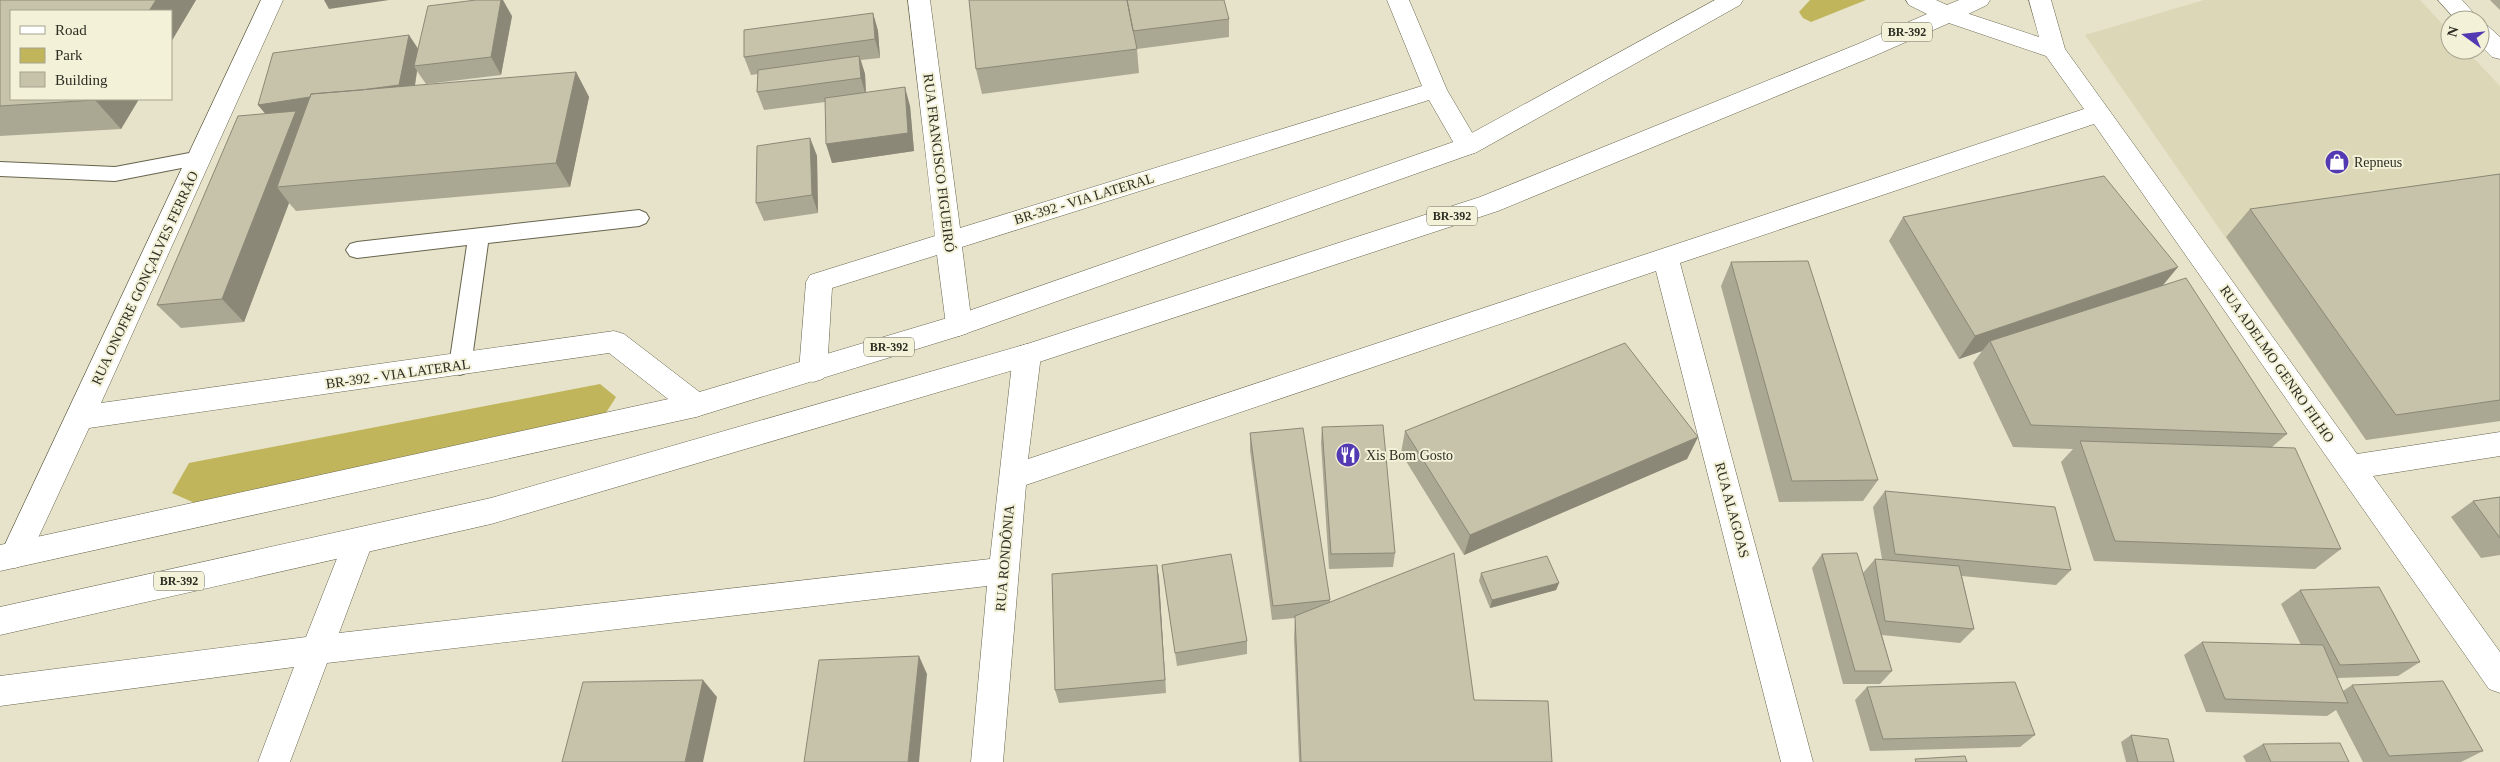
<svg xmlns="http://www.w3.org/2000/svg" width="2500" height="762" viewBox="0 0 2500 762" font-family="Georgia,serif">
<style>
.built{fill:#dbd7b7}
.green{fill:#c1b55c}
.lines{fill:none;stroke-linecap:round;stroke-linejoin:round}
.lane-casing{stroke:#67644e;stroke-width:2}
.street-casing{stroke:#67644e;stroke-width:1}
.highway-casing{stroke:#67644e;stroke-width:1}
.lane{fill:#fff;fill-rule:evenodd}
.street{fill:#fff;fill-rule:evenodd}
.highway{fill:#fff;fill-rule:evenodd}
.wall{fill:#aaa892}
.shaded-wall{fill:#8b8877}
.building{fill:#c6c3aa;stroke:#8b8877}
.labels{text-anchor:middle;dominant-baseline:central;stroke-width:4;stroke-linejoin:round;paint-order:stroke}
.shield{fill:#f3f1d7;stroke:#6a685a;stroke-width:1}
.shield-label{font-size:12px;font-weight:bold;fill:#2f2e25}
.poi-label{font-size:14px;fill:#2f2e25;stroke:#f3f1d7;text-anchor:start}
.street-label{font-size:14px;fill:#2f2e25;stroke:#f3f1d7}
</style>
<rect width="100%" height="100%" fill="#e6e3ca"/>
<path class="built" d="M 2204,0 L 2420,0 L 2450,32 L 2450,50 L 2466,50 L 2500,86 L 2500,421 L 2366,440 L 2085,35 Z"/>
<path class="green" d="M 1810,0 L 1866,0 L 1811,22 L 1803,18 L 1799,12 Z
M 600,384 L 616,397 L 604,416 L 197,504 L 172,493 L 189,463 Z"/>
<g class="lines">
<defs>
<path id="lane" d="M 200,151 L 207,153 L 210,158 L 207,163 L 115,181 L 0,176 L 0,162 L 115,167 Z
M 639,210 L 646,213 L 649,218 L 646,223 L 639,226 L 488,243 L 471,366 L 468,372 L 460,375 L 452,372 L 449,366 L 467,245 L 357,258 L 350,256 L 346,250 L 350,244 L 357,242 Z"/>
<path id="street" d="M 261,0 L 283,0 L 101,403 L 614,331 L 624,334 L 706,397 L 710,405 L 706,413 L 696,417 L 686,413 L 609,353 L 89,428 L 26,564 L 15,568 L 4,564 L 0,555 Z
M 908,0 L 930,0 L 960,228 L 1422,86 L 1387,0 L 1409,0 L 1447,90 L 1480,146 L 1477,152 L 1468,155 L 1459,152 L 1429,100 L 962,247 L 972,325 L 968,333 L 959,336 L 950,333 L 946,325 L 937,255 L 832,288 L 827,371 L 823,379 L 813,382 L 803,379 L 799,371 L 806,282 L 810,275 L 935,236 Z
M 2029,0 L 2051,0 L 2065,49 L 2357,454 L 2500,432 L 2500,456 L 2373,476 L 2500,652 L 2500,693 L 2489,689 L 2094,124 L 1680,263 L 1813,762 L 1781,762 L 1656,271 L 1026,485 L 1003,762 L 971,762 L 987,586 L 327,663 L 290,762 L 258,762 L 294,667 L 0,706 L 0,676 L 306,637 L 347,533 L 358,529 L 369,533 L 373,542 L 339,633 L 990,559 L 1013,355 L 1017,347 L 1027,344 L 1037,347 L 1041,355 L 1028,459 L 2084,109 L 2046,56 L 1940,20 L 1937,15 L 1940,10 L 1948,7 L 2039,37 Z
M 2438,0 L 2462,0 L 2480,20 L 2456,20 Z
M 2480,23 L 2488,26 L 2500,37 L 2500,59 L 2492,57 L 2480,45 Z"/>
<path id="highway" d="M 1715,0 L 1743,0 L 1740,5 L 1477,152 L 959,336 L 696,417 L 0,571 L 0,545 L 696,393 L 954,316 L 1459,140 Z
M 1906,0 L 1936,0 L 1947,5 L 1959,0 L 1990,0 L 1987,5 L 1956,20 L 1874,56 L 1498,211 L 1027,366 L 491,524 L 0,635 L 0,607 L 491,498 L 1027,344 L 1480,197 L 1858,44 L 1927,14 L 1909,5 Z"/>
</defs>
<use href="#lane" class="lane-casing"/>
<use href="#street" class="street-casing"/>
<use href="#highway" class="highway-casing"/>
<use href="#lane" class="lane"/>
<use href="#street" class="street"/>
<use href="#highway" class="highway"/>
</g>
<path class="wall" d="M 0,0 L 196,0 L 171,42 L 171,11 L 139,99 L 121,129 L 0,136 Z
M 969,0 L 1229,19 L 1229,37 L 1137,49 L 1139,73 L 982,94 L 976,69 Z
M 2490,0 L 2500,0 L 2500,10 Z
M 873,13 L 878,31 L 880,58 L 861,60 L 865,74 L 866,93 L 910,106 L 914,151 L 832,163 L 825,102 L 764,110 L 757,92 L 758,74 L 751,75 L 744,57 Z
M 512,16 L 501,75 L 426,84 L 417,71 L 415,86 L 576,72 L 589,97 L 570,187 L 296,211 L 289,203 L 244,322 L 181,328 L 157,305 L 266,114 L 258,105 Z
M 810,138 L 817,156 L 818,213 L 764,221 L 756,203 Z
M 2500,174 L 2500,421 L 2366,440 L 2226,237 L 2250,209 Z
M 1903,217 L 2162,286 L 2287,434 L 2272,447 L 2341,549 L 2315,569 L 2094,561 L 2061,462 L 2073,449 L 2013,447 L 1973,363 L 1982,351 L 1959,359 L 1889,241 Z
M 1731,262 L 1878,480 L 1863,501 L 1779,502 L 1721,286 Z
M 1322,427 L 1395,553 L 1393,567 L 1329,569 L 1321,443 Z
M 1405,431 L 1698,437 L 1687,459 L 1464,555 L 1401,453 Z
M 1250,433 L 1330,600 L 1330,602 L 1474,700 L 1552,762 L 1299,762 L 1294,638 L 1295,618 L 1272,620 L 1250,450 Z
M 1885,491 L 2071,570 L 2056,585 L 1962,576 L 1974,629 L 1960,643 L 1882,635 L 1892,671 L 1880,684 L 1843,684 L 1812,568 L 1822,554 L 1863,573 L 1875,559 L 1882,559 L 1873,507 Z
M 2500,497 L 2500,555 L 2481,558 L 2451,517 L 2473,501 Z
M 1157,565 L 1159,579 L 1166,693 L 1059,703 L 1055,690 Z
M 1162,565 L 1247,641 L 1247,654 L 1177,666 Z
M 1481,573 L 1559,583 L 1556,590 L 1490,608 L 1479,581 Z
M 2300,590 L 2420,662 L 2398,676 L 2337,678 L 2343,691 L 2352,685 L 2483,751 L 2461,762 L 2363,762 L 2336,710 L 2327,716 L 2206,712 L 2184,655 L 2202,642 L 2301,645 L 2281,604 Z
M 1867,687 L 2035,735 L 2020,747 L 1870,751 L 1855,700 Z
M 2131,735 L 2174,762 L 2126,762 L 2121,742 Z
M 2263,744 L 2349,762 L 2246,762 L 2243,756 Z"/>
<path class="shaded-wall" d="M 156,0 L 196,0 L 171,42 L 171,11 L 149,11 Z
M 324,0 L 389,0 L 329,9 Z
M 501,0 L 503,0 L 512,16 L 501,75 L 491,57 Z
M 873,13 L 878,31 L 880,58 L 875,39 Z
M 409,35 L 421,53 L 414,66 L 417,71 L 412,103 L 302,119 L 315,136 L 277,187 L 289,203 L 244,322 L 222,299 L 273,123 L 258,105 Z
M 859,56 L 865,74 L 866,97 L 861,78 Z
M 576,72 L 589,97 L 570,187 L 556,163 Z
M 905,87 L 910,106 L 914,151 L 832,163 L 826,144 Z
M 96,99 L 139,99 L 121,129 L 95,100 Z
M 810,138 L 817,156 L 818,213 L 812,195 Z
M 2178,267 L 2159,290 L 1990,341 L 1982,351 L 1959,359 L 1975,336 Z
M 1698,437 L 1687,459 L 1464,555 L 1470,535 Z
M 1157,565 L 1159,579 L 1166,693 L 1165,680 Z
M 1559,583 L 1556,590 L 1490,608 L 1492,600 Z
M 919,656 L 927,674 L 919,762 L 908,762 Z
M 703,680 L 717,697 L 703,762 L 685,762 Z"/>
<path class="building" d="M 0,0 L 156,0 L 149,11 L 11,11 L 11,99 L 96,99 L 95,100 L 0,106 Z
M 476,0 L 501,0 L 491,57 L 414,66 L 428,6 Z
M 969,0 L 1127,0 L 1137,49 L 976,69 Z
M 1127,0 L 1224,0 L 1229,19 L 1133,31 Z
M 873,13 L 875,39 L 744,57 L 744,30 Z
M 409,35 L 399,85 L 361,90 L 311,94 L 310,97 L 258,105 L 273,53 Z
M 859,56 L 861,78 L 757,92 L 758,70 Z
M 576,72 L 556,163 L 277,187 L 311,94 Z
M 905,87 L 908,133 L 826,144 L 825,98 Z
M 296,111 L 222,299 L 157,305 L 238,116 Z
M 810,138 L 812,195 L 756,203 L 757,146 Z
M 2500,174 L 2500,400 L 2396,415 L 2250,209 Z
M 2104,176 L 2178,267 L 1975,336 L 1903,217 Z
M 1808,261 L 1878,480 L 1792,481 L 1731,262 Z
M 2186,278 L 2287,434 L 2031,425 L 1990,341 Z
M 1625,343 L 1698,437 L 1470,535 L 1405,431 Z
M 1383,425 L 1395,553 L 1331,554 L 1322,427 Z
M 1303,428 L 1330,600 L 1273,606 L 1250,433 Z
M 2080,441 L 2295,448 L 2341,549 L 2115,541 Z
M 1885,491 L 2055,507 L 2071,570 L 1895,554 Z
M 2500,497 L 2500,538 L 2473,501 Z
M 1454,553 L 1474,700 L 1548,701 L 1552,762 L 1301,762 L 1295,616 Z
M 1857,553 L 1892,671 L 1855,671 L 1822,554 Z
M 1231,554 L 1247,641 L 1175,653 L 1162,565 Z
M 1547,556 L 1559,583 L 1492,600 L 1481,573 Z
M 1875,559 L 1959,566 L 1974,629 L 1885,621 Z
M 1157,565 L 1165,680 L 1055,690 L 1052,574 Z
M 2379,587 L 2420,662 L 2340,665 L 2300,590 Z
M 2202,642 L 2323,645 L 2348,703 L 2225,699 Z
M 919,656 L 908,762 L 804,762 L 819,660 Z
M 703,680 L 685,762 L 562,762 L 583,682 Z
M 2443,681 L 2483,751 L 2389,756 L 2352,685 Z
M 2015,682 L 2035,735 L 1883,739 L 1867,687 Z
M 2131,735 L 2168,739 L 2174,762 L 2138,762 Z
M 2340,743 L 2349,762 L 2271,762 L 2263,744 Z
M 1965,756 L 1967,762 L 1916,762 L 1915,759 Z"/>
<defs>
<symbol id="shop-disc" viewBox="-11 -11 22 22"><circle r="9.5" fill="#543ab2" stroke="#f3f1d7"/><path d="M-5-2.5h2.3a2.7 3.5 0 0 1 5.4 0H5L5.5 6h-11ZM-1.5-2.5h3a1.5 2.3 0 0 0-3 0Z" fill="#fff"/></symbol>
<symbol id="restaurant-disc" viewBox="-11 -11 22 22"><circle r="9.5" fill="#543ab2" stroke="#f3f1d7"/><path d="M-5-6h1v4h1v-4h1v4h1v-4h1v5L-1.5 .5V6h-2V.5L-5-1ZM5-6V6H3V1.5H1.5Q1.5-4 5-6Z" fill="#fff"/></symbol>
</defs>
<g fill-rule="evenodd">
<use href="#shop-disc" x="2323" y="148" width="28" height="28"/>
<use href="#restaurant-disc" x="1334" y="441" width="28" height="28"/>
</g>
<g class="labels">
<g class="shield">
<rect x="1882" y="22.5" width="50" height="19" rx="4"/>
<rect x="1427" y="206.5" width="50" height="19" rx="4"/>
<rect x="864" y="337.5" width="50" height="19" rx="4"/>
<rect x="154" y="571.5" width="50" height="19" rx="4"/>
</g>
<g class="shield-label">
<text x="1907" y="32">BR-392</text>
<text x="1452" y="216">BR-392</text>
<text x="889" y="347">BR-392</text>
<text x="179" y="581">BR-392</text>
</g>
<g class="poi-label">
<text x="2354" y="162">Repneus</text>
<text x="1366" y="455">Xis Bom Gosto</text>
</g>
<g class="street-label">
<text transform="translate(939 163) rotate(83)">RUA FRANCISCO FIGUEIRÓ</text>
<text transform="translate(1084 199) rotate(-17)">BR-392 - VIA LATERAL</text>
<text transform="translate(145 278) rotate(-65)">RUA ONOFRE GONÇALVES FERRÃO</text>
<text transform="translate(2277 364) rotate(55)">RUA ADELMO GENRO FILHO</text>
<text transform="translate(398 374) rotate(-8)">BR-392 - VIA LATERAL</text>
<text transform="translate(1732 510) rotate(75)">RUA ALAGOAS</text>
<text transform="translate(1005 558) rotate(-85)">RUA RONDÔNIA</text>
</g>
</g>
<rect x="10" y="10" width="162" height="90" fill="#f3f1d7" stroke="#a5a390"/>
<rect x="20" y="26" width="25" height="8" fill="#ffffff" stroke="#a5a390"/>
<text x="55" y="35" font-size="15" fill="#2f2e25">Road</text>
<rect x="20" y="48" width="25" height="15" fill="#c1b55c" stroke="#a5a390"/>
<text x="55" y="60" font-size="15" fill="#2f2e25">Park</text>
<rect x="20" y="72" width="25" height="15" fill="#c6c3aa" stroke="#a5a390"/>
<text x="55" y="85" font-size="15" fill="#2f2e25">Building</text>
<g transform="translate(2465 35) rotate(285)"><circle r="24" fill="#f3f1d7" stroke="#a5a390"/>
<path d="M0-4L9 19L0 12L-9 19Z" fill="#543ab2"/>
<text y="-8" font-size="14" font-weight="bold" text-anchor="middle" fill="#2f2e25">N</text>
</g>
</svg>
